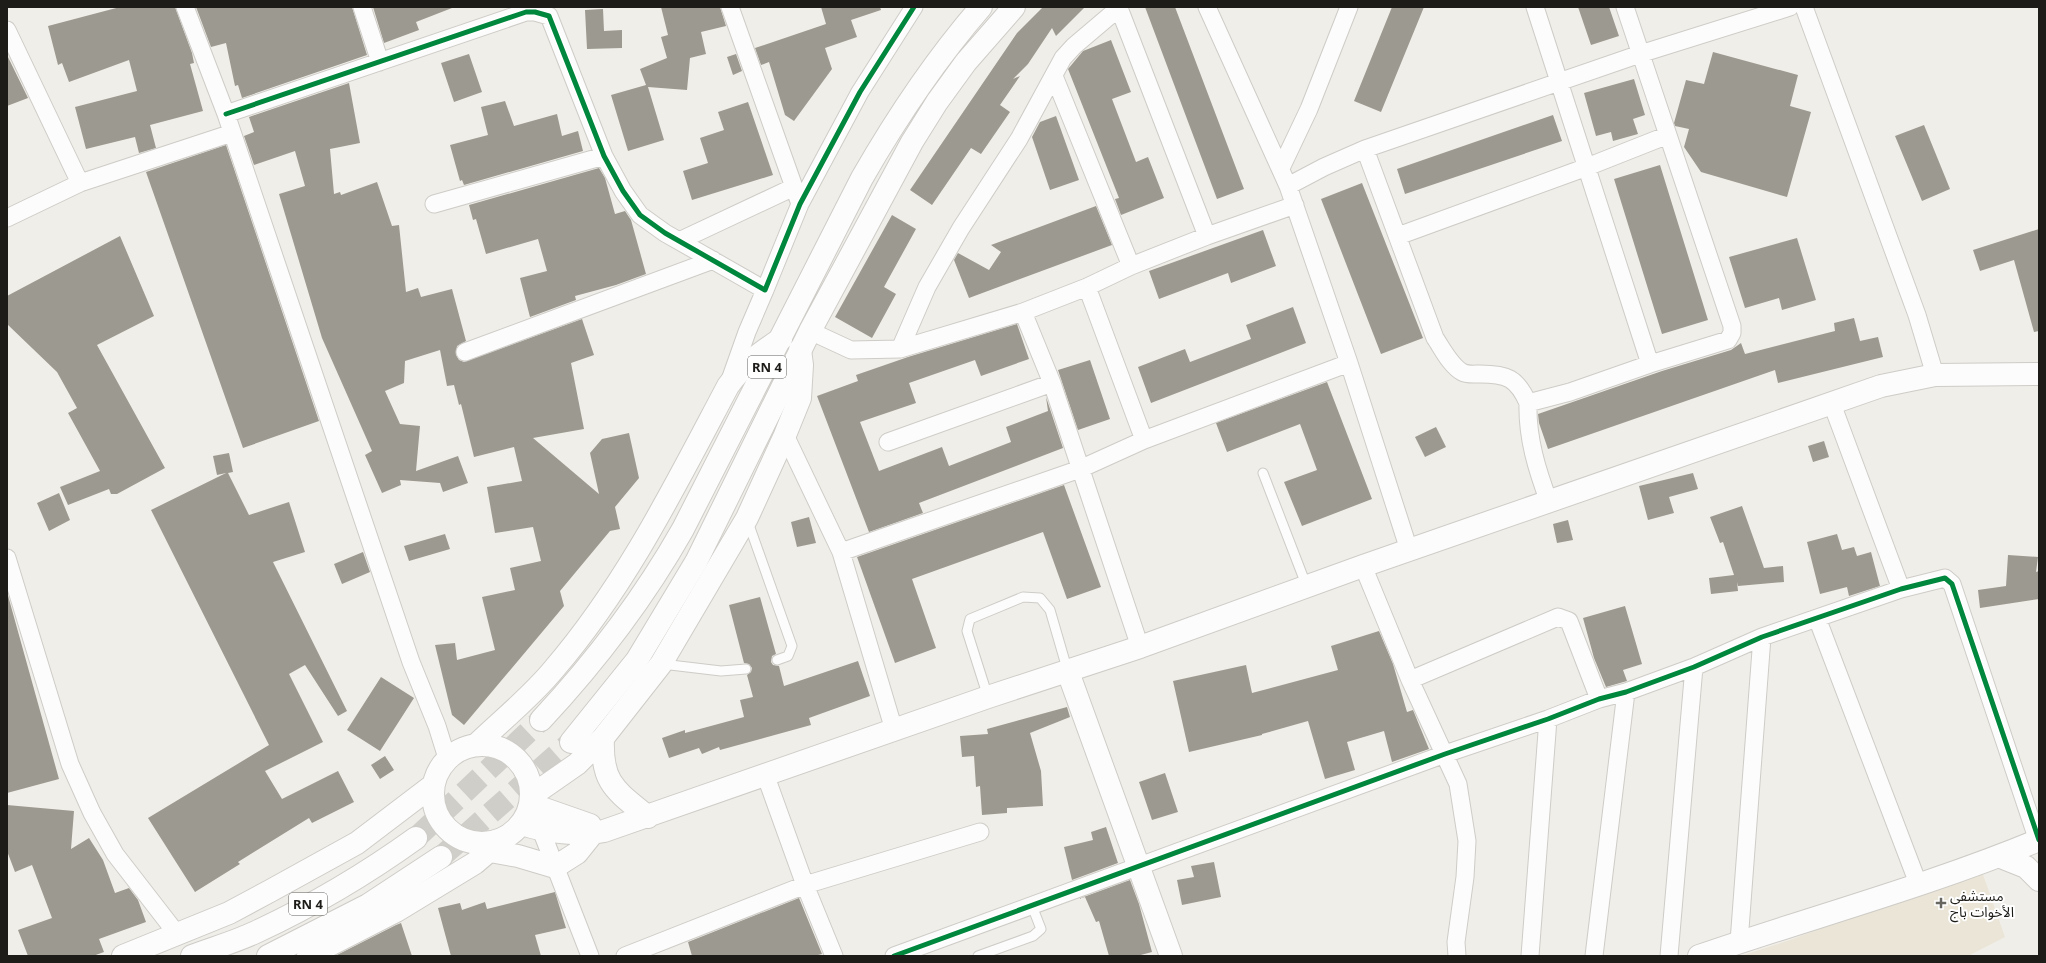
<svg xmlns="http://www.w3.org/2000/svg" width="2046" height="963" viewBox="0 0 2046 963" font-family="'Noto Sans','Noto Sans Arabic',sans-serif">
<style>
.built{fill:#eae5d7}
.building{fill:#9c9990}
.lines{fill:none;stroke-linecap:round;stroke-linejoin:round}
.highway-tunnel{stroke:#d0cec9;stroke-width:22;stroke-dasharray:22 11;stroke-linecap:butt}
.lane-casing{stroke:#ceccc7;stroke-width:11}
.street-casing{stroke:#ceccc7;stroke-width:19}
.secondary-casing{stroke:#ceccc7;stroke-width:24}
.highway-casing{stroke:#ceccc7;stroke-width:24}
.lane{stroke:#fdfcfc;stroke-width:9}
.street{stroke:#fdfcfc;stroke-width:17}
.secondary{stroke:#fdfcfc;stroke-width:22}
.highway{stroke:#fdfcfc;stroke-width:22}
.cycleway-casing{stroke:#fff;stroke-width:8}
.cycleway{stroke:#00873e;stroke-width:5}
.poi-dot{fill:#676661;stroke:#fff;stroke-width:1.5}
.labels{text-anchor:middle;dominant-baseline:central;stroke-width:4;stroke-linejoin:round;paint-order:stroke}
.shield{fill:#fff;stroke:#61605d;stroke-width:1}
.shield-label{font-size:13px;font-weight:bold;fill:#1d1c18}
.poi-label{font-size:14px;fill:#1d1c18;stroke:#fff;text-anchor:start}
</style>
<rect width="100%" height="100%" fill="#f0eee8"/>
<path class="built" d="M 1981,869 L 2005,937 L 1968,956 L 1741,956 L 1790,940 Z"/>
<path class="building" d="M 120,7 L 175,7 L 192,53 L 194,63 L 190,64 L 203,111 L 150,125 L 156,148 L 139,153 L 135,137 L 86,149 L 75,107 L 137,91 L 129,60 L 69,82 L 62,63 L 58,65 L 48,26 Z
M 196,7 L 352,7 L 367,55 L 242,98 L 238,85 L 235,86 L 226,43 L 211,47 Z
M 373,7 L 452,7 L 452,8 L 416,22 L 419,30 L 384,43 Z
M 661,7 L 720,7 L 726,26 L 701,32 L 706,54 L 690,58 L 687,90 L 648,87 L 664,140 L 628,151 L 611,95 L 646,85 L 640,69 L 667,58 L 661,37 L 668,35 Z
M 821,7 L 880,7 L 881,10 L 851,20 L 857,37 L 825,48 L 832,69 L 794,121 L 785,115 L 769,62 L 761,65 L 755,48 L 826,24 Z
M 1043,7 L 1085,7 L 1056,36 L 1052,28 L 1028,64 L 1013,79 L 1020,76 L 1000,105 L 1010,112 L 981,154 L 971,148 L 932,205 L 910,190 L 1017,33 Z
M 1145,7 L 1175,7 L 1244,189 L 1217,199 Z
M 1392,7 L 1424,7 L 1381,112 L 1354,101 Z
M 1578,7 L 1609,7 L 1619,36 L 1591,45 Z
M 603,9 L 604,31 L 622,30 L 622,48 L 587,49 L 585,10 Z
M 1111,40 L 1131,92 L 1112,99 L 1136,162 L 1148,157 L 1164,198 L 1121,215 L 1115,199 L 1119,198 L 1068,69 L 1083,51 Z
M 1713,52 L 1798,75 L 1790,106 L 1811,112 L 1787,197 L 1701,172 L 1684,147 L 1689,129 L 1675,126 L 1674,123 L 1686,80 L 1704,84 Z
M 469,54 L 482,92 L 454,102 L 441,63 Z
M 736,54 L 742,71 L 733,75 L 727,57 Z
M 7,55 L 28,98 L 7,106 Z
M 1634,79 L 1645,115 L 1633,119 L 1638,134 L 1613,141 L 1611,132 L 1596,136 L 1584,93 Z
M 349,83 L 360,143 L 330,149 L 334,194 L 340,192 L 341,195 L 377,182 L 392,226 L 399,225 L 406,292 L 418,288 L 421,297 L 452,289 L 466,341 L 457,346 L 456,355 L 459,360 L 464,362 L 582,319 L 594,355 L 571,363 L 584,429 L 533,438 L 599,494 L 590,453 L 602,439 L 629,433 L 639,478 L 615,507 L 620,529 L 610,531 L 560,591 L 564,606 L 464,725 L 452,715 L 435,645 L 455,643 L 457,660 L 495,650 L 482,597 L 515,590 L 510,568 L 541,561 L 533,527 L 495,533 L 487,487 L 522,481 L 514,447 L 474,457 L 461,404 L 459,405 L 454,385 L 447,386 L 440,350 L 405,361 L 404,383 L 385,391 L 400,424 L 420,426 L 416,471 L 458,456 L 468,483 L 443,492 L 440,483 L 400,480 L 401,485 L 382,493 L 365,455 L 372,451 L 322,338 L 279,194 L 305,186 L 295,151 L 254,165 L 244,136 L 254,132 L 249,117 Z
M 505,101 L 514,126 L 557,114 L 562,136 L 578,131 L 583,151 L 464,185 L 462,180 L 460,181 L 450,145 L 488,135 L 481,107 Z
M 748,102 L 773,175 L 692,200 L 683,171 L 708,163 L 700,138 L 724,130 L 718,112 Z
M 1553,115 L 1562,141 L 1405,194 L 1397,169 Z
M 1056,116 L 1079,180 L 1050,190 L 1032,137 L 1040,122 Z
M 1924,125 L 1950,189 L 1922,201 L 1895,136 Z
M 226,145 L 319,421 L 243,448 L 146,172 Z
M 1660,165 L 1708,320 L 1662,334 L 1614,179 Z
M 599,168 L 605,178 L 615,214 L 625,211 L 631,220 L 646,274 L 616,285 L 575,296 L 576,300 L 530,317 L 520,278 L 547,271 L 538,239 L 486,254 L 476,219 L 473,220 L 469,205 Z
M 1362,183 L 1423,338 L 1381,354 L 1321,199 Z
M 1096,206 L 1112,245 L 969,298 L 954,260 L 958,253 L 989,270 L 1001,252 L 991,245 Z
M 892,215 L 916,229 L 884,287 L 896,294 L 872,338 L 835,317 Z
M 2039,229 L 2039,331 L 2034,332 L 2014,260 L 1980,271 L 1973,250 Z
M 1263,230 L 1276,266 L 1231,283 L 1228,273 L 1159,299 L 1149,271 Z
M 120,236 L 154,316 L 97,345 L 165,468 L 117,494 L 111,494 L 109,489 L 68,505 L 60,487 L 100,471 L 68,413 L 77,408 L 57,372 L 7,324 L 7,296 Z
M 1797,238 L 1816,300 L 1782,310 L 1779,298 L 1745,308 L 1729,257 Z
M 1293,307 L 1306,343 L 1151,403 L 1138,367 L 1185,349 L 1190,362 L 1251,339 L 1246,325 Z
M 1854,318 L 1860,341 L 1878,337 L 1883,357 L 1778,383 L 1775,370 L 1548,449 L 1539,423 L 1538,414 L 1662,371 L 1731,350 L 1741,343 L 1745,354 L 1835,331 L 1834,323 Z
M 1017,324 L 1029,359 L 981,376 L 975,360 L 909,383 L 916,403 L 860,422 L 879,471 L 942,447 L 949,466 L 1011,442 L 1006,427 L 1048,411 L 1046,397 L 1063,448 L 919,503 L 923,513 L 869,532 L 817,396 L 858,381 L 856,375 L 908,357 Z
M 1090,360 L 1110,419 L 1078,430 L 1058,370 Z
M 1327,382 L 1372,499 L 1302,526 L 1284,482 L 1317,470 L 1300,424 L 1227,452 L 1216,423 Z
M 1436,427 L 1446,447 L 1425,457 L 1415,437 Z
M 1824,441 L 1829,457 L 1813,462 L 1808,446 Z
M 229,453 L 233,472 L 228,473 L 249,515 L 289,502 L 305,552 L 273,562 L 347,711 L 338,716 L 305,665 L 289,674 L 323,742 L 265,771 L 282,799 L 338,771 L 354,802 L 312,823 L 309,818 L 238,862 L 240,864 L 195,892 L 148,818 L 269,745 L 151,510 L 226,473 L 217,475 L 213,456 Z
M 1693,473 L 1698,489 L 1669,497 L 1674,513 L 1648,520 L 1639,486 Z
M 1064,485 L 1101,587 L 1067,599 L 1043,532 L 912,579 L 936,648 L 895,663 L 857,557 Z
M 59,493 L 70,520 L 49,531 L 37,503 Z
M 1742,506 L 1764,568 L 1783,566 L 1784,582 L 1738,586 L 1737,582 L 1738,591 L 1711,594 L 1709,578 L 1734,575 L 1723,542 L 1720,543 L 1710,517 Z
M 809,517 L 816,543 L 797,547 L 791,522 Z
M 1568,520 L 1573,540 L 1557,543 L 1553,524 Z
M 445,534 L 450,549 L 409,561 L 404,546 Z
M 1837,534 L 1842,550 L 1854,547 L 1857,556 L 1871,552 L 1880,586 L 1849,596 L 1847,587 L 1820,594 L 1807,542 Z
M 363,552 L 370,572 L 342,584 L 334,564 Z
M 2008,555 L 2038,557 L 2036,572 L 2039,571 L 2039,599 L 1980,608 L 1978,590 L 2006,586 Z
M 7,592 L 59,779 L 7,793 Z
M 760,597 L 776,654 L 772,656 L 771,662 L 773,665 L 779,666 L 784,686 L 858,661 L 870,696 L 809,718 L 811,725 L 720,750 L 719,747 L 702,754 L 699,748 L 669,758 L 662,738 L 685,730 L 685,733 L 744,717 L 740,700 L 753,697 L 747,675 L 751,672 L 752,668 L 749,664 L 744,663 L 729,605 Z
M 1625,606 L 1642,664 L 1623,670 L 1627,681 L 1606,687 L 1594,658 L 1583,618 Z
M 1379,631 L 1393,664 L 1407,712 L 1413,710 L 1429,749 L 1392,762 L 1384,731 L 1347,742 L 1355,770 L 1325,779 L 1308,721 L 1262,734 L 1262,735 L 1189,752 L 1173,681 L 1246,665 L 1252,693 L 1338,670 L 1331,646 Z
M 381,677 L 414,698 L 380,751 L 347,730 Z
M 1067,707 L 1070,717 L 1030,733 L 1041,771 L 1043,806 L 1007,808 L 1007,813 L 982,815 L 980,786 L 976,787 L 974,756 L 962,757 L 960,736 L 988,734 L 987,729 Z
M 385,756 L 394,770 L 380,779 L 371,765 Z
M 1165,773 L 1178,812 L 1152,820 L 1139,782 Z
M 7,805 L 74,811 L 71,849 L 89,838 L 103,860 L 115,893 L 129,888 L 138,900 L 146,922 L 99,939 L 104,952 L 93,956 L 28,956 L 18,930 L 52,918 L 32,865 L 15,872 L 7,851 Z
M 1106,827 L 1118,863 L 1072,880 L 1064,847 L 1093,840 L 1091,832 Z
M 1214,862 L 1221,897 L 1182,905 L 1177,880 L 1194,877 L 1191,866 Z
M 1130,880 L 1139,904 L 1152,952 L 1137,956 L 1109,956 L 1099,921 L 1096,922 L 1085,897 L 1078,899 Z
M 555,892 L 566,928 L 535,935 L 541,956 L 451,956 L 438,908 L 460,903 L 462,910 L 485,902 L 487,909 Z
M 799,898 L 822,954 L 814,956 L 692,956 L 688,942 Z
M 401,923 L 412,956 L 335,956 L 396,925 Z"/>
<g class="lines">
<path class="highway-tunnel" d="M 416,838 L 541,720
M 441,857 L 571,742"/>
<defs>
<path id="lane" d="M 1263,473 L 1307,587
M 748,522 L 792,646 L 788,656 L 777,660
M 662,664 L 721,671 L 746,669
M 988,697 L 967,631 L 970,619 L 1023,597 L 1040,598 L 1050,610 L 1068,672
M 978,956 L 1033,936 L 1041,929 L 1032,906"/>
<path id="street" d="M 185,7 L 226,114 L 411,662 L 437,726 L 447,758
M 362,7 L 380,62
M 730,7 L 800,204
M 1207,7 L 1288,186 L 1349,363 L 1409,550
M 1625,7 L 1732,326 L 1732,333 L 1728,340 L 1650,364
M 1804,7 L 1917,315 L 1935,375
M 1119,8 L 1207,236
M 7,30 L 80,183
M 1054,76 L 1131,266
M 226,114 L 526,12 L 535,12 L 549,16 L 604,156 L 623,191 L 640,215 L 665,233 L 765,290 L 800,204 L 860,92 L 914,7
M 1365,149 L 1435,338 C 1442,348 1450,365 1462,372 C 1467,375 1474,374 1480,374 C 1507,374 1517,378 1528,403 L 1570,392 L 1650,364 L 1535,7
M 1281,168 L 1309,109 L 1349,7
M 1288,186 L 1324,167 L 1365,149 L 1640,54 L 1790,7
M 434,204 L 604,156
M 7,218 L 80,183 L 232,133
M 1398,236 L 1587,167 L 1668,135
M 679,241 L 794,187
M 1087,287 L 1144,440
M 1023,312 L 1052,383 L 1140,647
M 810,331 L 851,350 L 900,349 L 1023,312 L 1087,287 L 1131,266 L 1207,236 L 1295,205
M 900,349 L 927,287 L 961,228 L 1019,139 L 1063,58 L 1074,46 L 1120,7
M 465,352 L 713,260
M 730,380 L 747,332 L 765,290
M 1528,403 C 1527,438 1537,470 1549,502
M 1832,404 L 1901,589
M 785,435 L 841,552 L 894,730
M 888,442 L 1052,383
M 841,552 L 1080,469 L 1144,440 L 1349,363
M 7,558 L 70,764 L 92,813 L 115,854 L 177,934
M 1363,566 L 1410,680 L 1458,784 L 1467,841 L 1465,877 L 1456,942 L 1457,956
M 1817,618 L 1919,886
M 1410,680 L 1558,617 L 1569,621 L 1599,699
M 765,774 L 805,885 L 834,956
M 541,830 L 590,956
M 1739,942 L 1762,637
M 625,956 L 805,885 L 980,832
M 894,956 L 1445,754 L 1548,719 L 1599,699 L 1626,692 L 1694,667 L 1762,637 L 1901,589 L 1945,578 L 1952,584 L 2038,841
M 1530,956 L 1548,719
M 1594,956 L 1626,692
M 1669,956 L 1694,667"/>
<path id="secondary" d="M 1068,672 L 1171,956
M 603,738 C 601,783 615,790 648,817
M433 794a49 49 0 1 1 98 0a49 49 0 1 1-98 0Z
M 476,745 C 502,720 532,696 554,669 C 627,584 676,484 728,386 C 743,365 760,353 781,339
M 531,796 L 577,764 L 603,738 L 661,664 L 747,518 L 785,435 L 800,398 L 802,365 L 800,350
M 530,804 L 590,825
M 522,824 C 545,832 580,836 604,831 L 988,697 L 1140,647 L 1363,566 L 1881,386 L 1935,375 L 2039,374
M 490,851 L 518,856 L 555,867 L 577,853 L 593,833
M 2001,857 L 2026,867 L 2039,880
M 123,956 L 229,913 L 270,891 L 357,843 L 432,786
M 308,956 L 396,911 L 475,863 L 502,840
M 1699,956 C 1812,917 1928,886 2039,840"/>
<path id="highway" d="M 541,720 C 596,661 644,598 683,529 L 862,178 C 897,117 935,60 981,7
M 571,742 L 637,660 L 696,562 L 810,331 L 912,142 L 937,102 L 966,62 L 1014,7
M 192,956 C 213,948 235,942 256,932 C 312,906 366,874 416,838
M 268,956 L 368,905 L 441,857"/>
</defs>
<use href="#lane" class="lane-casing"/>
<use href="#street" class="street-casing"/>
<use href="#secondary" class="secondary-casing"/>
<use href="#highway" class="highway-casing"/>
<use href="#lane" class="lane"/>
<use href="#street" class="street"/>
<use href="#secondary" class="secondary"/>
<use href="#highway" class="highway"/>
<defs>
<path id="cycleway" d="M 226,114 L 526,12 L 535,12 L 549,16 L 604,156 L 623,191 L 640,215 L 665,233 L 765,290 L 800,204 L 860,92 L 914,7
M 894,956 L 1445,754 L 1548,719 L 1599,699 L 1626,692 L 1694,667 L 1762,637 L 1901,589 L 1945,578 L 1952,584 L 2039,840"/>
</defs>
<use href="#cycleway" class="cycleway-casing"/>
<use href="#cycleway" class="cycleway"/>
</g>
<path class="poi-dot" d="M1939 897h4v4h4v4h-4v4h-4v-4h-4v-4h4z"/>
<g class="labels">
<g class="shield">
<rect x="748" y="356" width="38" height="22" rx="3"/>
<rect x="289" y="893" width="38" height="22" rx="3"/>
</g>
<g class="shield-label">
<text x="767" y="367">RN 4</text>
<text x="308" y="904">RN 4</text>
</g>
<g class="poi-label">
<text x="1950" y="895">مستشفى<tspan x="1950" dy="16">الأخوات باج</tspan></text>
</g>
</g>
<rect width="2046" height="963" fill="none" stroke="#1d1c18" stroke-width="16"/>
</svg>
